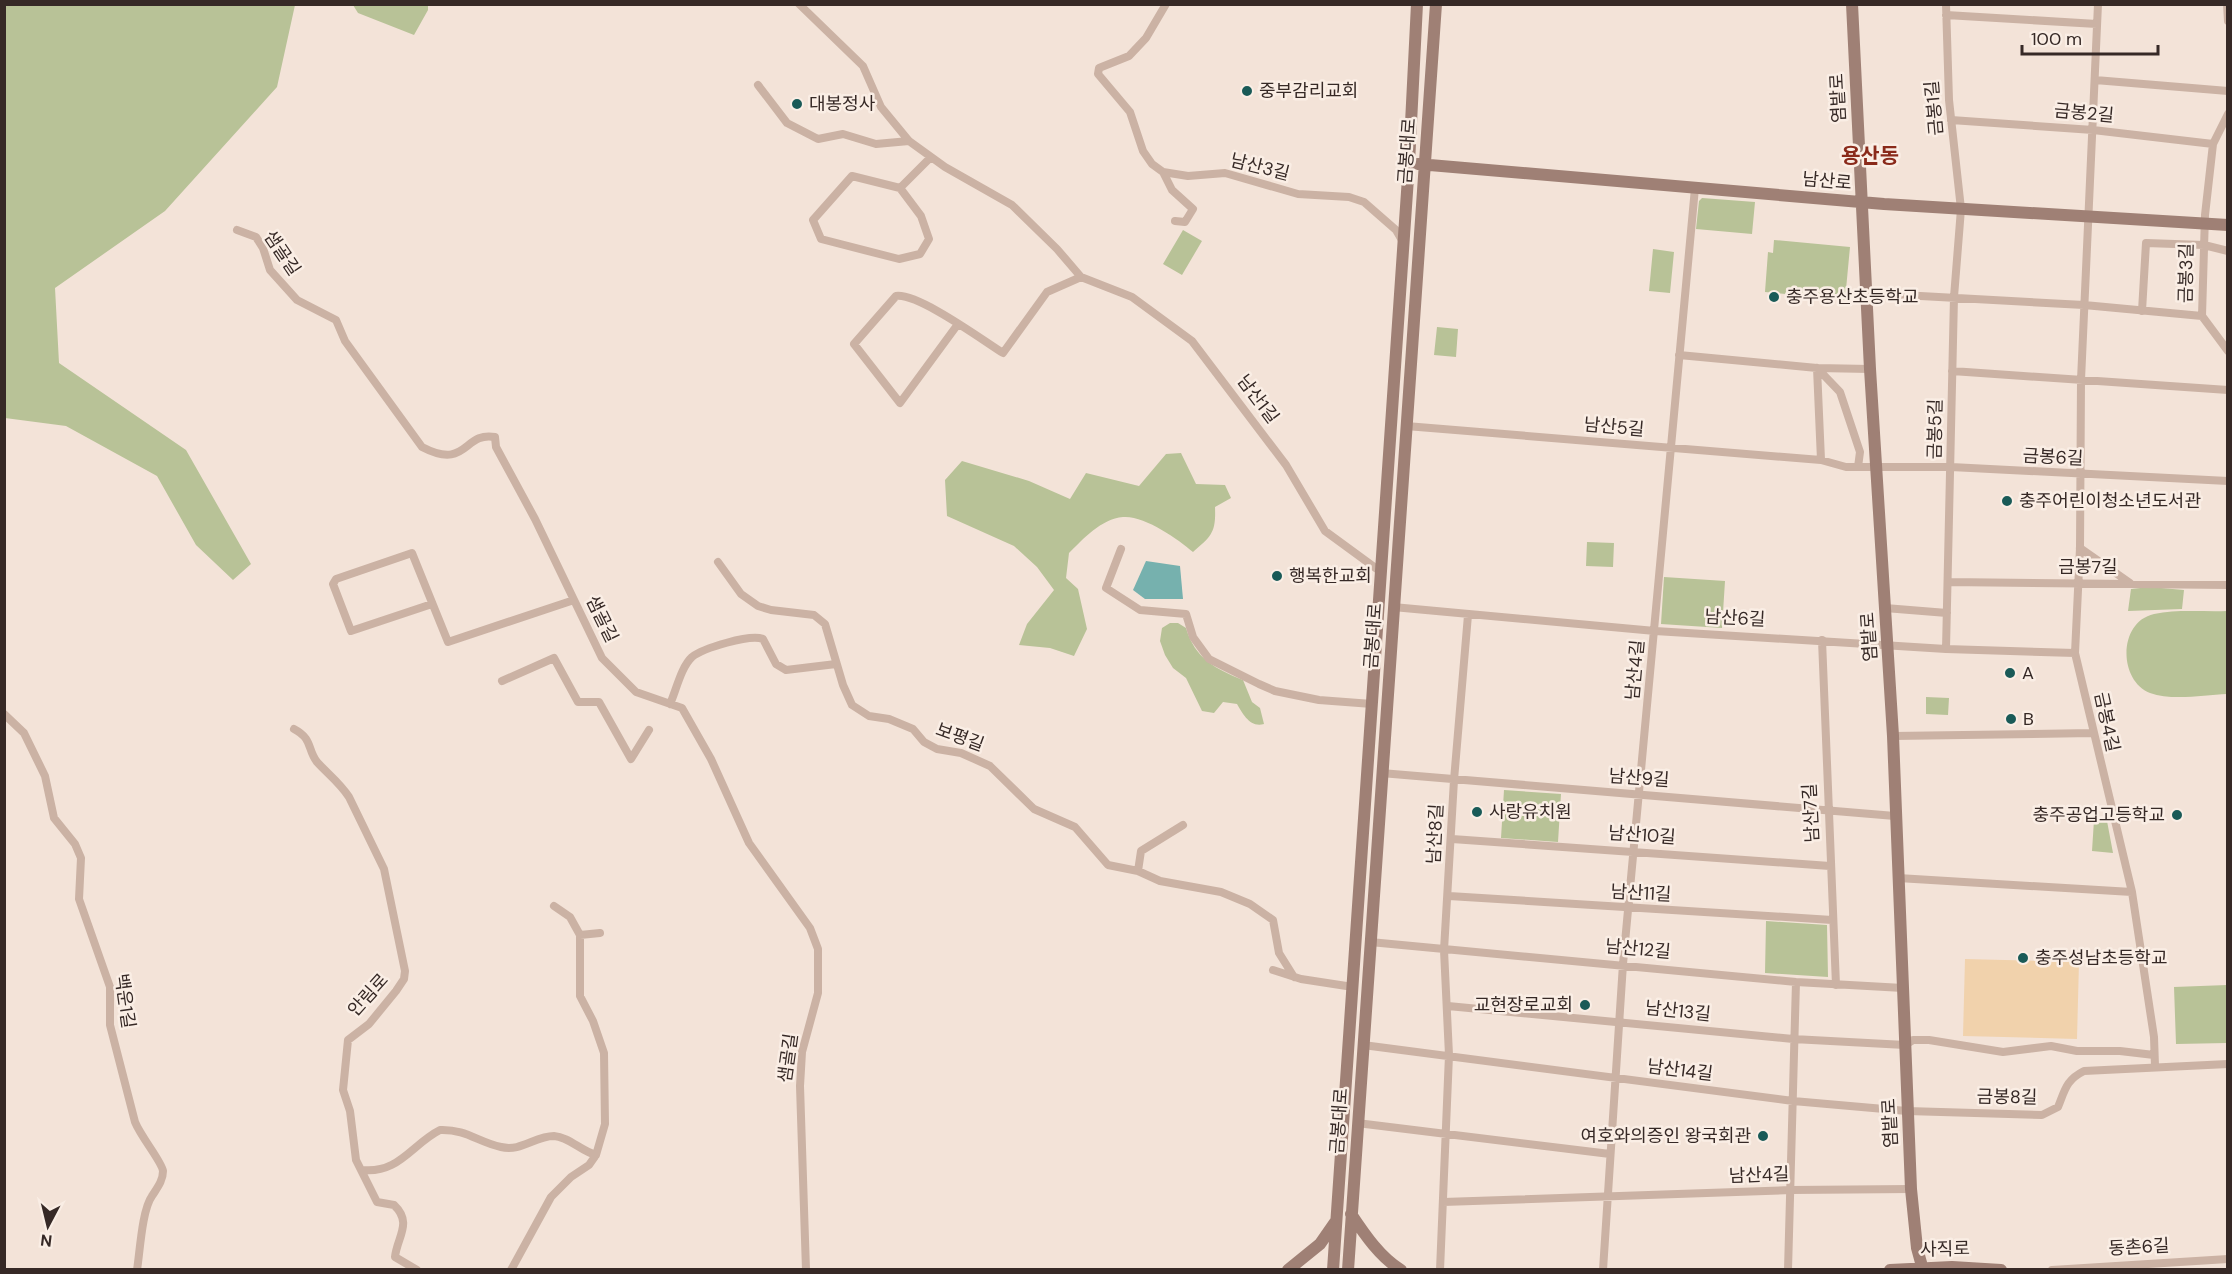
<svg xmlns="http://www.w3.org/2000/svg" width="2232" height="1274" viewBox="0 0 2232 1274" font-family="'DM Sans','Noto Sans KR',sans-serif">
<style>
.green{fill:#b8c297}
.sand{fill:#f1d2ac}
.water{fill:#76b1ae}
.lines{fill:none;stroke-linecap:round;stroke-linejoin:round}
.street{stroke:#cbb2a4;stroke-width:8}
.secondary{stroke:#9f8075;stroke-width:12}
.poi-dot{fill:#195a57;stroke:#faeee5;stroke-width:2}
.labels{text-anchor:middle;dominant-baseline:central;stroke-width:5;stroke-linejoin:round;paint-order:stroke}
.poi-label{font-size:18px;fill:#362926;stroke:#faeee5;text-anchor:start}
.street-label{font-size:18px;fill:#362926;stroke:#faeee5}
.quarter-label{font-size:21px;font-weight:bold;fill:#8a2a1a;stroke:#faeee5}
</style>
<rect width="100%" height="100%" fill="#f3e3d8"/>
<path class="green" d="M 4,5 L 295,5 L 277,87 L 165,211 L 55,288 L 59,363 L 186,450 L 251,564 L 233,580 L 196,545 L 157,476 L 66,426 L 5,418 Z
M 353,5 L 428,5 L 428,10 L 414,35 L 358,13 Z
M 1702,198 L 1755,202 L 1752,234 L 1696,229 L 1699,201 Z
M 1183,230 L 1202,241 L 1182,275 L 1163,264 Z
M 1774,240 L 1850,247 L 1845,300 L 1765,292 L 1768,252 L 1773,253 Z
M 1653,249 L 1674,252 L 1670,293 L 1649,291 Z
M 1437,327 L 1458,329 L 1456,357 L 1434,355 Z
M 1181,453 L 1196,484 L 1225,485 L 1231,498 L 1215,507 C 1216,532 1212,536 1193,552 C 1178,539 1144,515 1123,517 C 1101,519 1083,539 1069,553 L 1066,578 L 1078,589 L 1087,629 L 1074,656 L 1050,648 L 1019,645 L 1027,624 L 1054,590 L 1037,567 L 1014,546 L 947,516 L 945,480 L 962,461 L 1029,481 L 1070,499 L 1086,473 L 1139,486 L 1166,454 Z
M 1587,542 L 1614,543 L 1613,567 L 1586,566 Z
M 1664,577 L 1725,581 L 1722,628 L 1661,624 Z
M 2150,587 L 2184,590 L 2182,609 L 2128,611 L 2131,589 Z
M 2227,611 L 2227,694 C 2204,695 2172,701 2150,693 C 2118,680 2118,622 2154,614 C 2177,609 2204,612 2227,611 Z
M 1170,623 L 1178,623 L 1186,628 C 1195,659 1216,669 1243,680 L 1252,702 L 1260,708 L 1264,724 C 1250,728 1243,714 1237,704 L 1223,702 L 1214,713 L 1202,711 L 1186,678 L 1173,668 L 1165,655 L 1160,641 L 1162,628 Z
M 1926,697 L 1949,698 L 1948,715 L 1926,714 Z
M 1504,790 L 1561,794 L 1558,842 L 1501,838 Z
M 2094,820 L 2107,821 L 2113,853 L 2092,851 Z
M 1766,921 L 1827,925 L 1828,977 L 1765,973 Z
M 2227,985 L 2227,1043 L 2176,1044 L 2174,987 Z"/>
<path class="sand" d="M 1965,959 L 2079,962 L 2077,1039 L 1963,1036 Z"/>
<path class="water" d="M 1146,561 L 1180,566 L 1183,599 L 1145,599 L 1133,590 Z"/>
<g class="lines">
<path class="street" d="M 799,4 L 863,66 L 881,107 L 909,141 L 945,167 L 1012,205 L 1057,249 L 1081,277 L 1132,297 L 1192,341 L 1286,465 L 1325,531 L 1381,572
M 1946,4 L 1949,100 L 1961,209 L 1954,297 L 1946,649
M 2098,4 L 2081,380 L 2080,548 L 2075,653 L 2132,892 L 2154,1037 L 2155,1066
M 2227,4 L 2228,21
M 1946,15 L 2097,24
M 2095,80 L 2228,91
M 758,85 L 787,123 L 818,139 L 843,134 L 876,144 L 909,141
M 2228,114 L 2213,144 L 2205,215 L 2202,316 L 2228,351
M 1951,120 L 2093,130 L 2213,144
M 1163,172 L 1152,164 L 1143,151 L 1130,112 L 1098,74 L 1099,68 L 1129,56 L 1146,38 L 1166,4
M 900,188 L 852,176 L 813,220 L 821,239 L 899,259 L 920,254 L 929,239 L 921,216 L 900,188 L 931,157
M 1175,221 L 1185,222 L 1193,209 L 1172,190 L 1163,172 L 1188,176 L 1225,173 L 1298,194 L 1349,197 L 1364,202 L 1396,230 L 1403,242
M 237,230 L 256,237 L 263,248 L 270,270 L 297,300 L 336,320 L 345,341 L 422,447 C 468,471 463,431 495,437 L 496,447 L 535,519 L 602,658 L 636,692 L 682,708 L 711,759 L 749,843 L 810,928 L 818,949 L 818,993 L 802,1052 L 800,1086 L 806,1270
M 1866,293 L 2084,305 L 2202,316
M 2142,311 L 2146,243 L 2204,245 L 2228,251
M 958,324 L 900,403 L 854,344 L 896,296 C 918,293 981,339 1003,353 L 1047,292 L 1081,277
M 1679,355 L 1817,368 L 1870,369
M 1817,368 L 1840,392 L 1860,452 L 1858,467
M 1817,368 L 1821,460
M 1952,371 L 2228,390
M 1406,426 L 1821,460 L 1846,467 L 1951,467 L 2228,481
M 2080,548 L 2130,583
M 1121,549 L 1106,588 L 1140,610 L 1186,614 L 1193,637 L 1209,659 L 1259,684 L 1275,691 L 1319,700 L 1372,704
M 718,562 L 741,594 L 758,606 L 771,610 L 814,615 L 825,624 L 843,685 L 852,705 L 869,716 L 889,719 L 913,729 L 924,742 L 937,749 L 961,753 L 990,766 L 1034,809 L 1075,827 L 1108,865 L 1138,871 L 1160,881 L 1221,892 L 1250,904 L 1273,920 L 1279,953 L 1294,977
M 1948,582 L 2228,585
M 432,604 L 351,631 L 333,584 L 336,579 L 412,553 L 448,642 L 574,600
M 1393,607 L 1655,631 L 1946,649 L 2075,653
M 1885,608 L 1947,613
M 1822,640 L 1836,985
M 502,681 L 554,658 L 578,702 L 599,702 L 631,759 L 649,730
M 670,704 C 676,691 681,667 692,657 C 703,648 750,634 763,639 L 776,664 L 786,670 L 836,664
M 4,714 L 24,733 L 45,776 L 54,818 L 75,844 L 81,858 L 79,899 L 110,987 L 110,1025 L 135,1122 C 141,1137 162,1162 163,1171 C 163,1181 157,1188 152,1196 C 142,1210 140,1251 137,1270
M 294,729 C 313,739 307,749 317,762 C 328,774 340,783 349,797 L 384,869 L 405,971 L 404,979 L 396,991 L 369,1024 L 348,1040 L 343,1090 L 350,1111 L 356,1160 L 377,1202 L 394,1205 C 413,1223 397,1237 395,1257 L 417,1270
M 1893,736 L 2093,733
M 1381,773 L 1895,816
M 1452,839 L 1830,866
M 1138,871 L 1141,851 L 1183,825
M 1898,878 L 2132,892
M 1449,896 L 1832,920
M 580,935 L 600,933
M 1370,942 L 1796,982 L 1903,988
M 1273,970 L 1301,979 L 1353,987
M 1448,1006 L 1793,1039 L 1905,1045 L 1913,1040 L 1929,1040 L 2003,1052 L 2051,1046 L 2077,1051 L 2120,1051 L 2154,1055
M 1363,1045 L 1793,1101 L 1907,1111 L 2042,1115 L 2058,1107 C 2065,1090 2066,1080 2084,1071 L 2228,1064
M 1357,1123 L 1610,1154
M 362,1170 C 399,1174 412,1144 440,1130 C 466,1129 478,1142 501,1147 C 521,1152 535,1136 554,1136 C 569,1137 581,1151 596,1155
M 1443,1202 L 1791,1190 L 1911,1189
M 511,1270 L 551,1197 L 571,1177 L 589,1165 L 596,1155 L 605,1124 L 604,1053 L 593,1021 L 580,996 L 580,935 L 570,917 L 554,906
M 1440,1270 L 1449,1055 L 1444,950 L 1454,780 L 1468,615
M 1603,1270 L 1623,964 L 1695,188
M 1788,1270 L 1796,982
M 2052,1270 L 2228,1259"/>
<path class="secondary" d="M 1852,4 L 1870,369 L 1893,736 L 1911,1189 L 1917,1248 L 1923,1270
M 1418,164 L 1884,204 L 2228,225
M 1351,1214 C 1365,1235 1380,1257 1401,1270
M 1288,1270 L 1320,1244 L 1336,1221
M 1333,1270 L 1409,163 L 1417,4
M 1348,1270 L 1436,4
M 1890,1270 L 1952,1267 L 2001,1270"/>
</g>
<g class="poi-dot">
<circle cx="1247" cy="91" r="6"/>
<circle cx="797" cy="104" r="6"/>
<circle cx="1774" cy="297" r="6"/>
<circle cx="2007" cy="501" r="6"/>
<circle cx="1277" cy="576" r="6"/>
<circle cx="2010" cy="673" r="6"/>
<circle cx="2011" cy="719" r="6"/>
<circle cx="1477" cy="812" r="6"/>
<circle cx="2177" cy="815" r="6"/>
<circle cx="2023" cy="958" r="6"/>
<circle cx="1585" cy="1005" r="6"/>
<circle cx="1763" cy="1136" r="6"/>
</g>
<g class="labels">
<g class="poi-label">
<text x="1259" y="91">중부감리교회</text>
<text x="809" y="104">대봉정사</text>
<text x="1786" y="297">충주용산초등학교</text>
<text x="2019" y="501">충주어린이청소년도서관</text>
<text x="1289" y="576">행복한교회</text>
<text x="2022" y="673">A</text>
<text x="2023" y="719">B</text>
<text x="1489" y="812">사랑유치원</text>
<text x="2165" y="815" text-anchor="end">충주공업고등학교</text>
<text x="2035" y="958">충주성남초등학교</text>
<text x="1573" y="1005" text-anchor="end">교현장로교회</text>
<text x="1751" y="1136" text-anchor="end">여호와의증인 왕국회관</text>
</g>
<g class="street-label">
<text transform="translate(1838 98) rotate(-93)">염밭로</text>
<text transform="translate(1934 108) rotate(-95)">금봉1길</text>
<text transform="translate(2084 113) rotate(5)">금봉2길</text>
<text transform="translate(1407 151) rotate(-86)">금봉대로</text>
<text transform="translate(1260 167) rotate(14)">남산3길</text>
<text transform="translate(1827 181) rotate(5)">남산로</text>
<text transform="translate(282 253) rotate(56)">샘골길</text>
<text transform="translate(2186 273) rotate(-89)">금봉3길</text>
<text transform="translate(1258 399) rotate(53)">남산1길</text>
<text transform="translate(1614 427) rotate(5)">남산5길</text>
<text transform="translate(1935 429) rotate(-89)">금봉5길</text>
<text transform="translate(2053 457) rotate(3)">금봉6길</text>
<text x="2088" y="567">금봉7길</text>
<text transform="translate(1735 618) rotate(3)">남산6길</text>
<text transform="translate(602 619) rotate(64)">샘골길</text>
<text transform="translate(1373 636) rotate(-86)">금봉대로</text>
<text transform="translate(1869 637) rotate(-94)">염밭로</text>
<text transform="translate(1635 670) rotate(-85)">남산4길</text>
<text transform="translate(2107 722) rotate(78)">금봉4길</text>
<text transform="translate(960 737) rotate(20)">보평길</text>
<text transform="translate(1639 778) rotate(4)">남산9길</text>
<text transform="translate(1811 813) rotate(-93)">남산7길</text>
<text transform="translate(1435 834) rotate(-87)">남산8길</text>
<text transform="translate(1642 835) rotate(4)">남산10길</text>
<text transform="translate(1641 893) rotate(3)">남산11길</text>
<text transform="translate(1638 949) rotate(5)">남산12길</text>
<text transform="translate(368 995) rotate(-48)">안림로</text>
<text transform="translate(125 1001) rotate(82)">백운1길</text>
<text transform="translate(1678 1011) rotate(6)">남산13길</text>
<text transform="translate(788 1058) rotate(-82)">샘골길</text>
<text transform="translate(1680 1070) rotate(7)">남산14길</text>
<text transform="translate(2007 1097) rotate(1)">금봉8길</text>
<text transform="translate(1339 1121) rotate(-86)">금봉대로</text>
<text transform="translate(1890 1123) rotate(-93)">염밭로</text>
<text transform="translate(1759 1175) rotate(-2)">남산4길</text>
<text transform="translate(2139 1247) rotate(-3)">동촌6길</text>
<text transform="translate(1945 1249) rotate(-1)">사직로</text>
</g>
<g class="quarter-label">
<text x="1870" y="156">용산동</text>
</g>
</g>
<rect width="2232" height="1274" fill="none" stroke="#362926" stroke-width="12"/>
<g transform="translate(48 1226) rotate(187)" stroke="#faeee5" stroke-width="4.5" paint-order="stroke">
<path d="M0-4.5L10 22L0 15L-10 22Z" fill="#362926"/>
<text y="-9" font-size="16" font-weight="bold" text-anchor="middle" fill="#362926">N</text>
</g>
<path d="M2022 45v9h136v-9" fill="none" stroke="#362926" stroke-width="3"/>
<text x="2031" y="45" font-size="18" fill="#362926" stroke="#faeee5" stroke-width="4.5" paint-order="stroke">100 m</text>
</svg>
